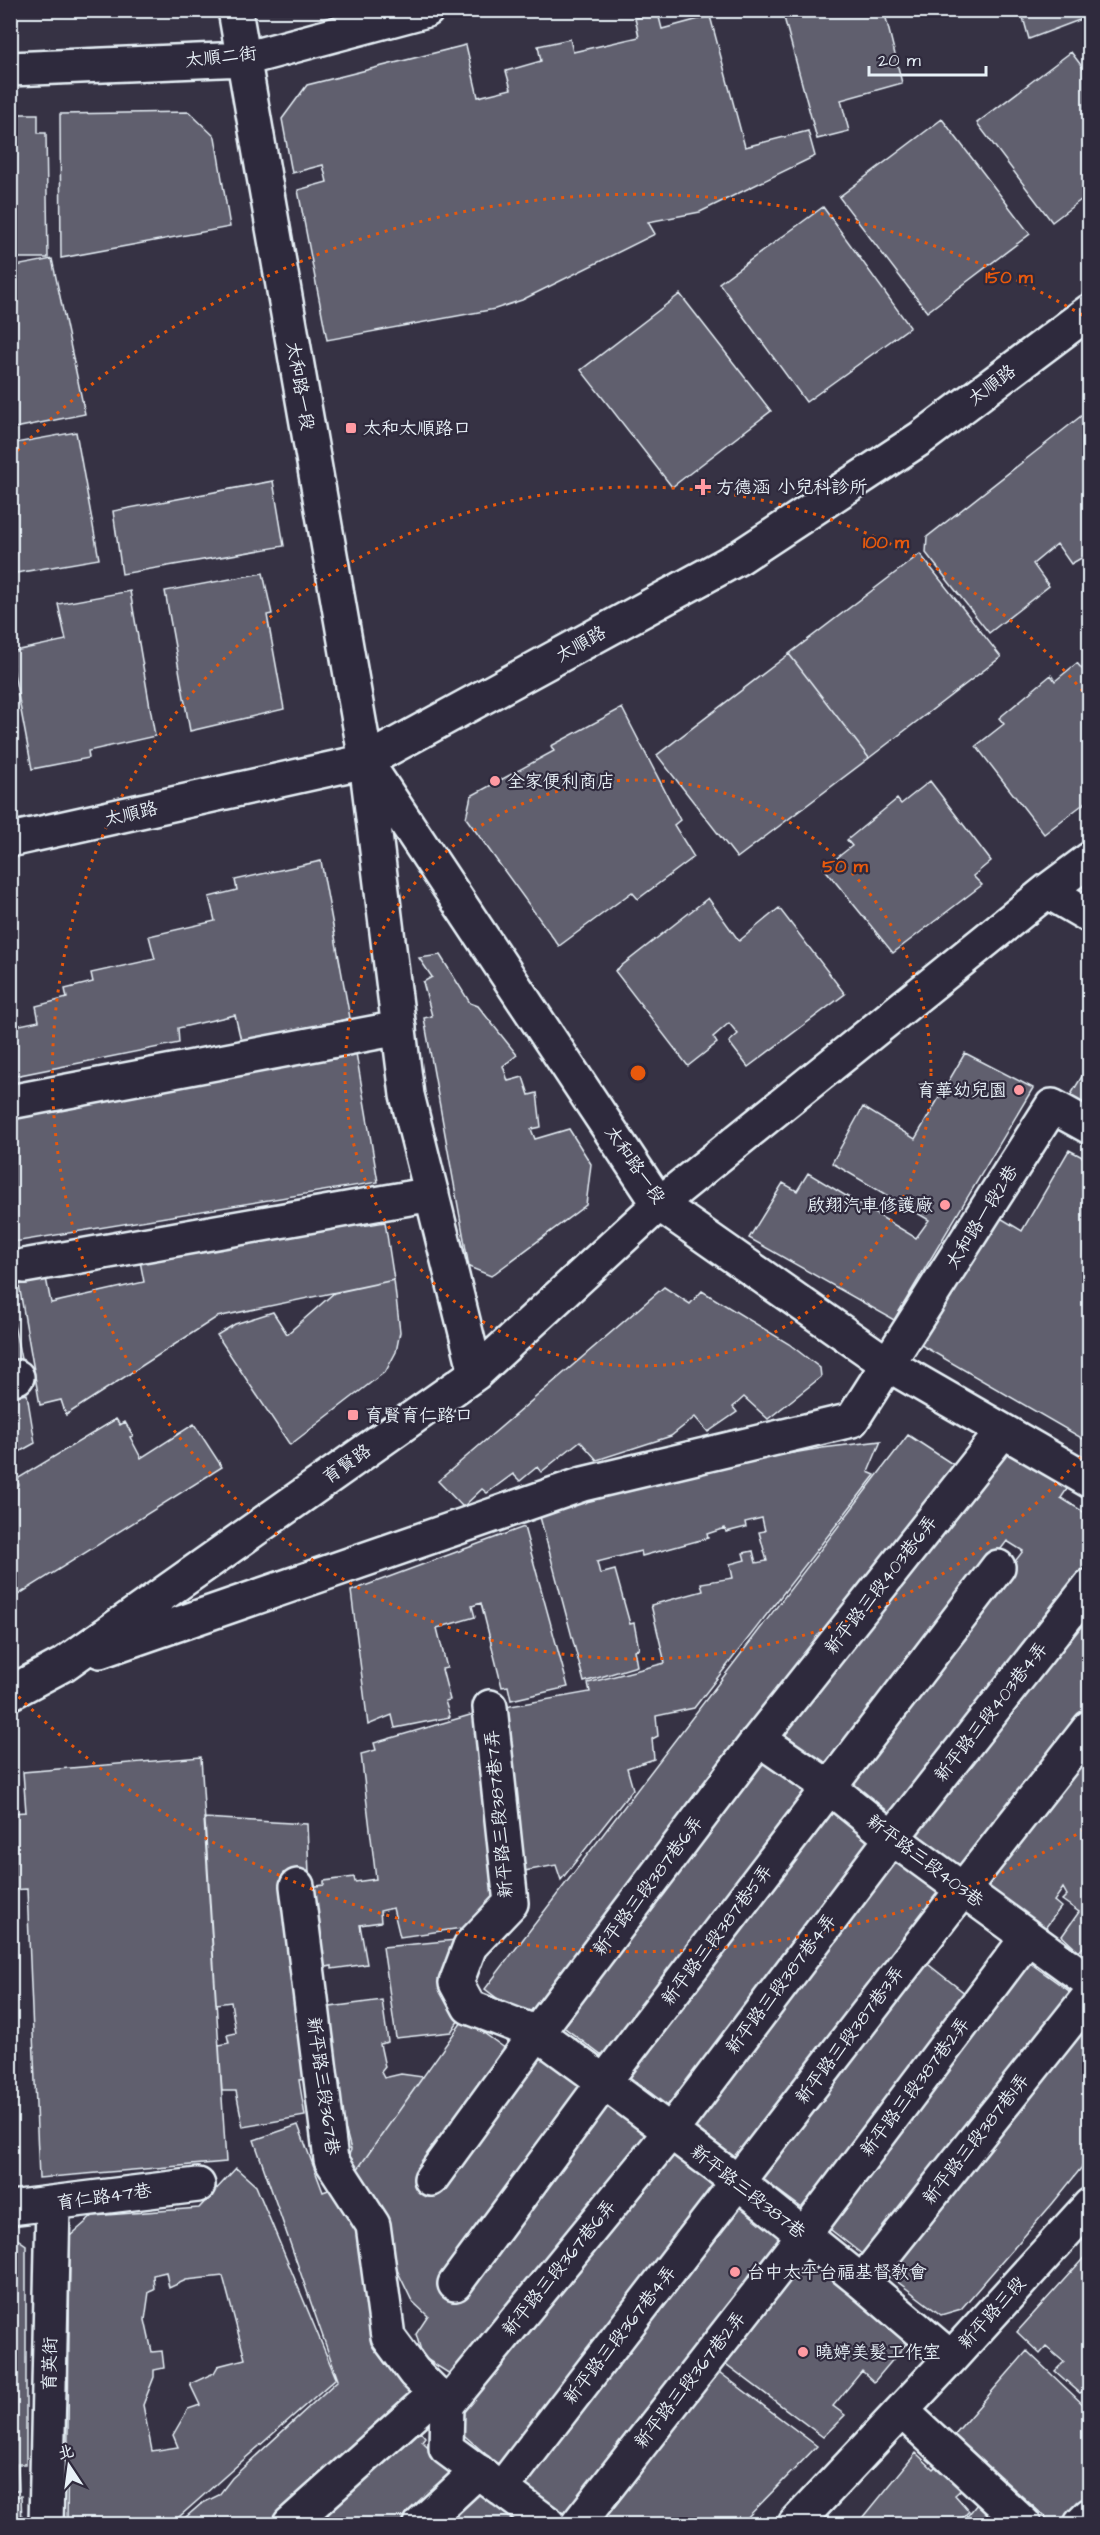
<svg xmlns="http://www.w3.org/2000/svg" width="1100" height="2535" viewBox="0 0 1100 2535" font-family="'Architects Daughter','LXGW WenKai TC',sans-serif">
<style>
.building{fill:#605e6e;stroke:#e8f1f8;stroke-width:1.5;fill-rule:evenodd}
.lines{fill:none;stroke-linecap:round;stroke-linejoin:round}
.minor-casing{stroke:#e8f1f8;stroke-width:38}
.minor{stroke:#2f2a3d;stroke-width:33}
.ring{fill:none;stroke:#e8590c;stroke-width:3;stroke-dasharray:3 6}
.poi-dot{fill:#ff9aa2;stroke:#2f2a3d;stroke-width:2}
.labels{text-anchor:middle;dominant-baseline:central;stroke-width:4.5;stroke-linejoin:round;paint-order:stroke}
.street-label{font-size:18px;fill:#e8f1f8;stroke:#2f2a3d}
.poi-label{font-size:18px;fill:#e8f1f8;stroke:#2f2a3d;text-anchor:start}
.centre{fill:#e8590c;stroke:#2f2a3d;stroke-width:3}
.ring-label{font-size:18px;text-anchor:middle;font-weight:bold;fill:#e8590c;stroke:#2f2a3d;stroke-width:4.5;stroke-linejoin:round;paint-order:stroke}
</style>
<rect width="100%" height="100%" fill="#363244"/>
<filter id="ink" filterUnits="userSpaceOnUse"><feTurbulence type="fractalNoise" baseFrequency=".0167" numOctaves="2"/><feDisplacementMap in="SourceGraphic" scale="12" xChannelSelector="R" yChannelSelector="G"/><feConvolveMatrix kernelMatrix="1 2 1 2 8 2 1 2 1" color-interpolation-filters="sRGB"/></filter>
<g filter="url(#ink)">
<path class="building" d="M 782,10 L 884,10 L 902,83 L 841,100 L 849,131 L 817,139 Z
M 1021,10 L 1090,10 L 1090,16 L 1029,39 Z
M 658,13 L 662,29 L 710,16 L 745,147 L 808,131 L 815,156 L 700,212 L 648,222 L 655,234 L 522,300 L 495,309 L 327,340 L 298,190 L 327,182 L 323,165 L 292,173 L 282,119 L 307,85 L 466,45 L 478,97 L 511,89 L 506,71 L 541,61 L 538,46 L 570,39 L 573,52 L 639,37 L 635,18 Z
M 1071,52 L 1090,77 L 1090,193 L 1052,222 L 977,123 Z
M 189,112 L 215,137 L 230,227 L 61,258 L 60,114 Z
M 10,114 L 38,114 L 38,133 L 46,133 L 48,258 L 10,258 Z
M 942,119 L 1030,234 L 927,312 L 839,197 Z
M 823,207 L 910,327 L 806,402 L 719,283 Z
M 52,259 L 85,414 L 10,429 L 10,267 Z
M 680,294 L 771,411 L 672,487 L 581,370 Z
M 1090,409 L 1090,553 L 1071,564 L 1057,544 L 1033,564 L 1049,586 L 989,633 L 926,553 L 927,537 Z
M 76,432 L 99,559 L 10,574 L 10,465 L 15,464 L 10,444 Z
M 273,481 L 284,546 L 122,574 L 113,511 Z
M 920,554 L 1001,657 L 869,758 L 789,654 Z
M 263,573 L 272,614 L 267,615 L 284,709 L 190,731 L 165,591 Z
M 1090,586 L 1090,603 L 1082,591 Z
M 130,591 L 155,736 L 88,751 L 89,758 L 32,769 L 10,652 L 66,640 L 58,604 Z
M 789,654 L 869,758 L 737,858 L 657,755 Z
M 1077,663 L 1090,679 L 1090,799 L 1044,834 L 976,746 L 1004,724 L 999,718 L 1051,675 L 1055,681 Z
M 622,708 L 680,820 L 674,825 L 694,857 L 638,899 L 632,892 L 559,946 L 466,818 L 471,796 L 554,751 L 551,746 Z
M 930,781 L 991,861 L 973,876 L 982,885 L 893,953 L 824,868 L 852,846 L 847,840 L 897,799 L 901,804 Z
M 321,861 L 350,1018 L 242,1045 L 235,1015 L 178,1028 L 179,1043 L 10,1077 L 10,1027 L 39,1021 L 36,1006 L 67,998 L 65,989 L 93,982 L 91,973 L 155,959 L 149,936 L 215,921 L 209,897 L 237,890 L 235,880 Z
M 708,898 L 739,941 L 779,908 L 845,994 L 748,1067 L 729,1042 L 738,1034 L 729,1023 L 713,1037 L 717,1043 L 688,1066 L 615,971 Z
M 440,955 L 470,1003 L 478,1006 L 517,1055 L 503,1066 L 508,1081 L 523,1077 L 529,1095 L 537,1093 L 541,1127 L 531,1129 L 535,1139 L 569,1129 L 591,1164 L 586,1205 L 491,1276 L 469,1267 L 424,1018 L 432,1016 L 423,982 L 432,977 L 419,958 Z
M 331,1052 L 333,1059 L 356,1053 L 378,1182 L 14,1242 L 10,1223 L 10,1111 Z
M 965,1053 L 1033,1088 L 894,1320 L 749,1238 L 783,1183 L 797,1191 L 808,1173 L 916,1238 L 929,1220 L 832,1163 L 863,1107 L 915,1139 Z
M 1090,1063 L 1090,1121 L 1064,1106 Z
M 1069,1150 L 1090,1161 L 1090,1443 L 921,1345 L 999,1217 L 1022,1231 Z
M 360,1218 L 362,1226 L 385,1222 L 394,1280 L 217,1317 L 66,1415 L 61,1400 L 40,1405 L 19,1285 L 46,1278 L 51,1303 L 144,1282 L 140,1261 Z
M 10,1257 L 17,1296 L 11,1310 L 22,1364 L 10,1366 Z
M 394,1280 L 400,1332 L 396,1352 L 386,1371 L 290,1445 L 217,1335 L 235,1324 L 273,1312 L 287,1334 L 334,1293 Z
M 664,1287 L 690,1304 L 702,1291 L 789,1344 L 820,1368 L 821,1377 L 768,1419 L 744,1397 L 733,1407 L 737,1412 L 708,1432 L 695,1417 L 671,1436 L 597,1460 L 580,1441 L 541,1472 L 537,1467 L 520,1481 L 513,1474 L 487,1493 L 482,1489 L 463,1507 L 438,1481 Z
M 27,1394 L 35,1443 L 10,1457 L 10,1397 Z
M 116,1419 L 120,1425 L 125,1422 L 133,1436 L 130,1437 L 141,1458 L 194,1424 L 222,1467 L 10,1600 L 10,1491 L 19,1485 L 17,1479 Z
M 908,1435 L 960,1469 L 535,2027 L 485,1989 Z
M 881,1441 L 868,1472 L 875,1475 L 694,1708 L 656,1716 L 658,1736 L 652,1739 L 654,1759 L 627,1768 L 633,1789 L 561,1880 L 556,1865 L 519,1872 L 500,1708 L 590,1692 L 588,1683 L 665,1663 L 651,1605 L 703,1591 L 701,1583 L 733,1578 L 730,1564 L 745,1560 L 743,1553 L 753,1551 L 756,1563 L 767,1561 L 759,1532 L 765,1531 L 762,1518 L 745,1522 L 746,1527 L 726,1532 L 725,1528 L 707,1534 L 708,1538 L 642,1556 L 641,1551 L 597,1562 L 600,1574 L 615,1570 L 630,1624 L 634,1623 L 639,1649 L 634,1650 L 637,1666 L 584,1682 L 539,1513 L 717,1466 L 822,1448 Z
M 1000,1450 L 1069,1486 L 1061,1498 L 1090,1516 L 1090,1564 L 895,1820 L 847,1782 L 1023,1551 L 1007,1541 L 832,1770 L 779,1730 Z
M 524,1527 L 568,1687 L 511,1700 L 508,1686 L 502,1687 L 481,1603 L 472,1606 L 475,1617 L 437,1628 L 447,1668 L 442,1669 L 450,1700 L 445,1701 L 450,1717 L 395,1728 L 392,1715 L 368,1725 L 351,1591 Z
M 1090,1596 L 1090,1706 L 965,1872 L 911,1832 Z
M 477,1713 L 496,1923 L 400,1937 L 393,1908 L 380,1911 L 381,1922 L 360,1925 L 367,1964 L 332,1969 L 332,1966 L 321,1968 L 309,1887 L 324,1885 L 324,1881 L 354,1877 L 355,1882 L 376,1879 L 361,1754 L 376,1750 L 374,1743 Z
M 1090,1739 L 1090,1939 L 1079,1952 L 1062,1936 L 1079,1912 L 1062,1900 L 1067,1895 L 1063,1888 L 1054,1901 L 1061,1907 L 1043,1931 L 981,1884 Z
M 201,1757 L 226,2162 L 39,2178 L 27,1889 L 10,1890 L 10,1813 L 26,1812 L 23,1772 Z
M 759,1758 L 878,1846 L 676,2112 L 557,2022 Z
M 204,1818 L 307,1824 L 317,2078 L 299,2080 L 305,2116 L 243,2127 L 236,2091 L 222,2091 L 219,2045 L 229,2043 L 227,2035 L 236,2033 L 231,2002 L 216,2004 Z
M 892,1858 L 946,1897 L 741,2162 L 690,2123 Z
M 466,1939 L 464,2012 L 451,2032 L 396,2038 L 383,1947 Z
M 920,1958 L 971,1998 L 806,2211 L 756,2174 Z
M 1023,1958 L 1076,1996 L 872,2262 L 821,2222 Z
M 382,2000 L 388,2042 L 380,2044 L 385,2067 L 381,2072 L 384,2078 L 401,2074 L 423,2077 L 352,2177 L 346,2161 L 351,2150 L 346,2131 L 339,2132 L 333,2088 L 341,2085 L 323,2008 Z
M 1090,2011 L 1090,2157 L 1053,2203 L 961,2309 L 941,2315 L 886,2273 Z
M 464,2019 L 509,2051 L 541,2041 L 588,2081 L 659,2133 L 461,2381 L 423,2357 L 416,2334 L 428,2316 L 412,2301 L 352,2177 Z
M 298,2125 L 323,2192 L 339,2186 L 384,2306 L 414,2407 L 290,2524 L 178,2524 L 201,2504 L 219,2495 L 232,2478 L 338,2380 L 254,2140 Z
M 675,2143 L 911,2338 L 874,2382 L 862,2371 L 833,2406 L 845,2415 L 823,2437 L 715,2356 L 568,2519 L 519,2483 L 451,2424 Z
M 236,2168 L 256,2186 L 336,2378 L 171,2524 L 67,2524 L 70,2236 L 93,2216 L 199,2208 ZM 166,2272 L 169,2288 L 186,2280 L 223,2276 L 245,2359 L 218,2366 L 214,2373 L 190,2384 L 200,2405 L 188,2409 L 173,2435 L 178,2447 L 152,2451 L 143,2405 L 154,2377 L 154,2370 L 164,2368 L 162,2351 L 152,2352 L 145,2320 L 149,2292 L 154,2290 L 153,2275 Z
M 10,2234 L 26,2245 L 26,2464 L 18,2464 L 19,2491 L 10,2491 Z
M 1090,2251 L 1090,2387 L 1080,2393 L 1055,2371 L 1064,2362 L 1046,2347 L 1040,2354 L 1017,2332 Z
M 1027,2351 L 1090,2411 L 1090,2496 L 1064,2524 L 1053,2524 L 954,2435 Z
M 707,2363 L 817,2446 L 741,2524 L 586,2524 Z
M 414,2424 L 425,2437 L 422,2441 L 458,2477 L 406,2524 L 305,2524 Z
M 916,2453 L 933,2469 L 939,2463 L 964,2487 L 955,2495 L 969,2511 L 957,2524 L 858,2524 Z
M 477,2480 L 524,2524 L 429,2524 Z
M 21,2496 L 22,2524 L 10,2524 L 10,2497 Z
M 981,2499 L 1008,2524 L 961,2524 Z"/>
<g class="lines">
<defs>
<path id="minor" d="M 235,10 L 366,761 L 407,1095 L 476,1373
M 10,69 L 244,59 L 427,10
M 370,768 L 659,1204 L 889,1365 L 1090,1481
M 10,840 L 366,761 L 740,557 L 921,438 L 1090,311
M 1047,891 L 1090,916
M 10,1102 L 399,1028
M 24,1266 L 432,1194
M 10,1379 L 17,1377
M 100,1651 L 583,1484 L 852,1420 L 1052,1106 L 1090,1127
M 10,1693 L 64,1664 L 476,1373 L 659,1204 L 1047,891 L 1090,859
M 490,1707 L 511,1903 L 470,1946 L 456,1983 L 469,2007 L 537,2033 L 604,2082 L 738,2182 L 862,2282 L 951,2358
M 759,1739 L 829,1787 L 892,1838 L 1090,1982
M 297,1886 L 331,2160 L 373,2225 L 388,2337 L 414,2372 L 447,2405 L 446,2448 L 549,2524
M 431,2179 L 537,2033 L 759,1739 L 1003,1431
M 10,2208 L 198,2185
M 862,2282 L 1090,1995
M 455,2284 L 604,2082 L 998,1567
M 447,2405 L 671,2131 L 892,1838 L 1090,1586
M 902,2411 L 1024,2524
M 502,2488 L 963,1889 L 1090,1727
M 46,2524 L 53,2204
M 290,2524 L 436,2393
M 421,2524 L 478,2471
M 578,2524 L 803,2236 L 1027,1938
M 795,2524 L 951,2358 L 1090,2205
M 1081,2524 L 1090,2515"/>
</defs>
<use href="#minor" class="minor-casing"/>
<use href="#minor" class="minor"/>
</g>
</g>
<g class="ring">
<circle cx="638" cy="1073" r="293"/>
<path d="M1087 1450A586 586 0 1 1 1087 696"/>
<path d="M1084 1830A879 879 0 0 1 11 1689M11 457A879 879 0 0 1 1084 316"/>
</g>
<g class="poi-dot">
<rect x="345" y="422" width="12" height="12" rx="3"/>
<path d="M700 478h6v6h6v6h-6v6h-6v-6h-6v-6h6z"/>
<circle cx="495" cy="781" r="6"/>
<circle cx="1019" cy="1090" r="6"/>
<circle cx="945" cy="1205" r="6"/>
<rect x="347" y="1409" width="12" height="12" rx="3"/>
<circle cx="735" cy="2272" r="6"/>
<circle cx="803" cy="2352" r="6"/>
</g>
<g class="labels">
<g class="street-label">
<text transform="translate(221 57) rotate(-6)">太順二街</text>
<text transform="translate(992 385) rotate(-37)">太順路</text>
<text transform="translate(300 386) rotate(80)">太和路一段</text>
<text transform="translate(581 644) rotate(-29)">太順路</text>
<text transform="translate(131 814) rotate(-13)">太順路</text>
<text transform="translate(635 1165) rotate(55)">太和路一段</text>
<text transform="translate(982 1217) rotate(-58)">太和路一段2巷</text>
<text transform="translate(347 1464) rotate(-35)">育賢路</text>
<text transform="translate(881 1585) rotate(-52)">新平路三段403巷6弄</text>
<text transform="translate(991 1712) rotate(-52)">新平路三段403巷4弄</text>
<text transform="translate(499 1814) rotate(-95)">新平路三段387巷7弄</text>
<text transform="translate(925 1861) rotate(37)">新平路三段403巷</text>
<text transform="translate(648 1886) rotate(-53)">新平路三段387巷6弄</text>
<text transform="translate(717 1935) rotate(-53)">新平路三段387巷5弄</text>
<text transform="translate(781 1984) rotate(-53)">新平路三段387巷4弄</text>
<text transform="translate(850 2035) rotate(-53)">新平路三段387巷3弄</text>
<text transform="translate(323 2086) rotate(82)">新平路三段367巷</text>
<text transform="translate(915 2087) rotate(-53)">新平路三段387巷2弄</text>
<text transform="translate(976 2139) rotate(-52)">新平路三段387巷1弄</text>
<text transform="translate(748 2192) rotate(38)">新平路三段387巷</text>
<text transform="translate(104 2197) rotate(-8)">育仁路47巷</text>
<text transform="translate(559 2268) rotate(-51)">新平路三段367巷6弄</text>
<text transform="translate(992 2313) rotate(-48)">新平路三段</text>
<text transform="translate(620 2335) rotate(-52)">新平路三段367巷4弄</text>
<text transform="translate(50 2364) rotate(-89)">育英街</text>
<text transform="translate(690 2380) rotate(-52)">新平路三段367巷2弄</text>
</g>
<g class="poi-label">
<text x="363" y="428">太和太順路口</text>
<text x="716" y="487">方德涵 小兒科診所</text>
<text x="507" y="781">全家便利商店</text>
<text x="1007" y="1090" text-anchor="end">育華幼兒園</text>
<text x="933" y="1205" text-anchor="end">啟翔汽車修護廠</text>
<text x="365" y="1415">育賢育仁路口</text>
<text x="747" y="2272">台中太平台福基督教會</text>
<text x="815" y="2352">曉婷美髮工作室</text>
</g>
</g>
<circle cx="638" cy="1073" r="9" class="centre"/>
<g class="ring-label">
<text x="1009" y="283">150 m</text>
<text x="886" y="548">100 m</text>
<text x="845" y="872">50 m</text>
</g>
<rect width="1100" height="2535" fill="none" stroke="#2f2a3d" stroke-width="36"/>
<rect x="18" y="18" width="1064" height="2499" fill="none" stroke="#e8f1f8" stroke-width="2" filter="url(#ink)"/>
<g transform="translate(69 2466) rotate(347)" stroke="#2f2a3d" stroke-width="4.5" paint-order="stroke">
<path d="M0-4.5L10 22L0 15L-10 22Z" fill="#e8f1f8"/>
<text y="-9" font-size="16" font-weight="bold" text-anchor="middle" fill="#e8f1f8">北</text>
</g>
<path d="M869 66v9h117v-9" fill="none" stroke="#e8f1f8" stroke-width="3"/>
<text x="878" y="66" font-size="18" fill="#e8f1f8" stroke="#2f2a3d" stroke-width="4.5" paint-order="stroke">20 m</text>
</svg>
